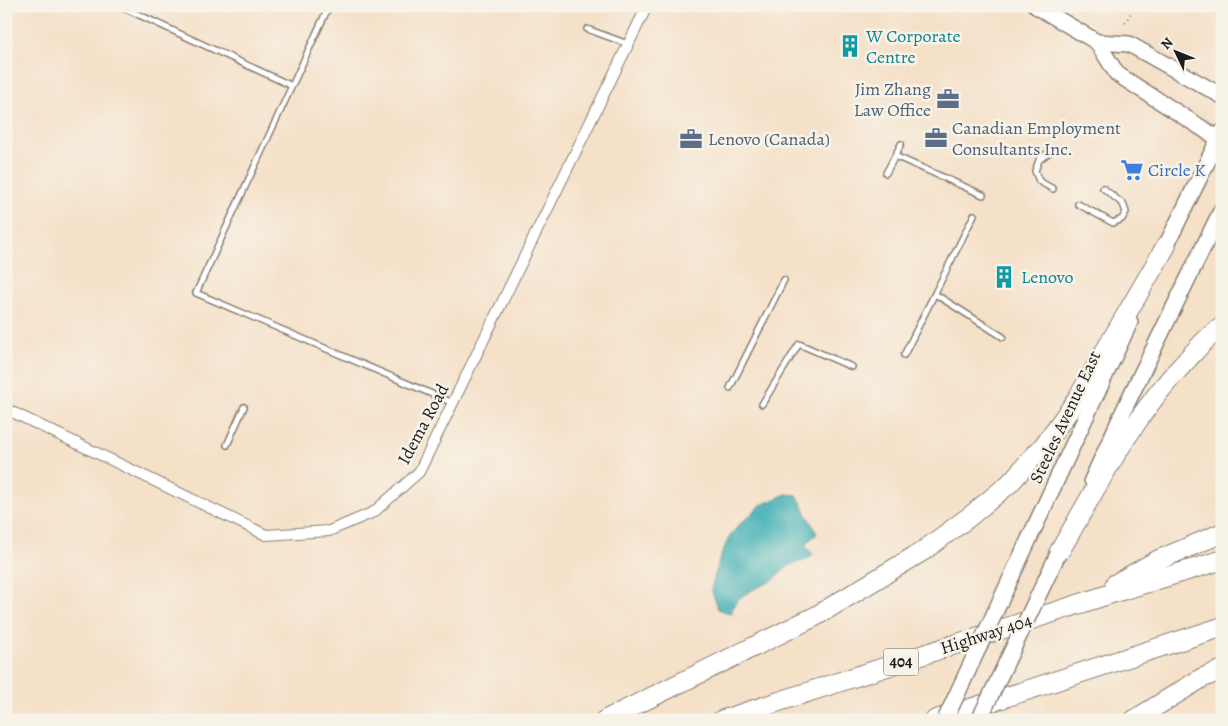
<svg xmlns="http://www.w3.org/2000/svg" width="1228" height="726" viewBox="0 0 1228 726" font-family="Alegreya,serif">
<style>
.water{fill:#3dafb5;stroke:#2c6668}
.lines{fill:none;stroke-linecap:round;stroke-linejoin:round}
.service-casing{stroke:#887e72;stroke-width:8}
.minor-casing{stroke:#887e72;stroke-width:12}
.secondary-casing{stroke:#887e72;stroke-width:18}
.motorway-casing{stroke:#887e72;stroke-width:21}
.path{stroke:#887e72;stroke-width:2.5;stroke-dasharray:1 4;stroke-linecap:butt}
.service{stroke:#fff;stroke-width:5}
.minor{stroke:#fff;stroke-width:10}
.secondary{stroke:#fff;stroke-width:15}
.motorway{stroke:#fff;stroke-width:19}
.secondary-bridge-casing{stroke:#887e72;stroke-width:18;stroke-linecap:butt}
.secondary-bridge{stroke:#fff;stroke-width:15}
.labels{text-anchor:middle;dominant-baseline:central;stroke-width:5;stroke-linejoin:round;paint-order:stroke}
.shield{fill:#f7f3e8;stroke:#5e5c59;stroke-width:1}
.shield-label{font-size:16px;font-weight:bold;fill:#1c1c1c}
.culture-label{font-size:18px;fill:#0d838f;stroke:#f7f3e8;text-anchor:start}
.service-label{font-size:18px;fill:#4e5e75;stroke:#f7f3e8;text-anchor:start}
.shop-label{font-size:18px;fill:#366cbe;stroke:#f7f3e8;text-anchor:start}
.street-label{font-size:18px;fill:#1c1c1c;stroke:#f7f3e8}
</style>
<rect width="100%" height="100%" fill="#f7f3e8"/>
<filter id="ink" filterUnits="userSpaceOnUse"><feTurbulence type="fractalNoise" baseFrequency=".02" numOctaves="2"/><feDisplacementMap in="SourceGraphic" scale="10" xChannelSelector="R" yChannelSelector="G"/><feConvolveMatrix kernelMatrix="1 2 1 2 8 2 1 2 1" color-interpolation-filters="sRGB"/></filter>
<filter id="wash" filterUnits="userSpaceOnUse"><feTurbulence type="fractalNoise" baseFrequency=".0096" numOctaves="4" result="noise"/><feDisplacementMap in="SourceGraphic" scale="20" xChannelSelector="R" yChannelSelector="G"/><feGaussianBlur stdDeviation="1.12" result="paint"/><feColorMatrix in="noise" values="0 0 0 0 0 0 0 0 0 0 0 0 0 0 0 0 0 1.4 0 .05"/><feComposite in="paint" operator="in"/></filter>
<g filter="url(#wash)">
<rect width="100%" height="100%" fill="#f5e0c8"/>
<path class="water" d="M 786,494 L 797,495 L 817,534 L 806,543 L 806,547 L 813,554 C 808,561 801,561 793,564 C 784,568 777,578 768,583 C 755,589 731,597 732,614 L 718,609 L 711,589 L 719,561 L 728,539 L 738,526 L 761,505 Z"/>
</g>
<g filter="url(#ink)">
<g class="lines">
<defs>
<path id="service" d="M 120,6 L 292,86
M 329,6 L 196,293 L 453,403
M 587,29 L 628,44
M 901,144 L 895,156 L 983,195
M 1052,150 L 1039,160 L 1035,171 L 1039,181 L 1053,189
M 886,173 L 895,156
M 1078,204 L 1113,223 L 1122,219 L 1126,212 L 1123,204 L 1103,188
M 935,294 L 1003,337
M 904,355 L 974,215
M 730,388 L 784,280
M 762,404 L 799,344 L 852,367
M 227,445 L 244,407"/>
<path id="minor" d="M 6,409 L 266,535 L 329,531 L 374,512 L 419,472 L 647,6"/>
<path id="secondary" d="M 1036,6 L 1097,42 L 1117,74 L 1222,141
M 1097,42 L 1129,44 L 1222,96
M 1161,256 L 1222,132
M 1092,480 L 1129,399 L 1222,209
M 1023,552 L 1130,322"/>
<path id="motorway" d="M 1058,554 C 1097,487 1132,417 1186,361 C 1197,349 1207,336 1222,327
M 1115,584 L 1158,560 L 1222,533
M 605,720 L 816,616 L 923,551 L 969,517 L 1010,483 L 1044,445 L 1076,401 L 1166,246
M 722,720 L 1110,594 L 1222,560
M 935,720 L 1222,627
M 1134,720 L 1202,678 L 1222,670"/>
</defs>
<use href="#service" class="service-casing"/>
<use href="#minor" class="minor-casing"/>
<use href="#secondary" class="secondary-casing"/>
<use href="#motorway" class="motorway-casing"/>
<path class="path" d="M 1125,23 L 1135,6"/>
<use href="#service" class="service"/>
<use href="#minor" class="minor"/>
<use href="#secondary" class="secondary"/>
<use href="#motorway" class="motorway"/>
<defs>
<path id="secondary-bridge" d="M 945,720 L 1023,552
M 979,720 L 1058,554"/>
</defs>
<use href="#secondary-bridge" class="secondary-bridge-casing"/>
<use href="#secondary-bridge" class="secondary-bridge"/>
</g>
</g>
<defs>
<symbol id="building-bare" viewBox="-9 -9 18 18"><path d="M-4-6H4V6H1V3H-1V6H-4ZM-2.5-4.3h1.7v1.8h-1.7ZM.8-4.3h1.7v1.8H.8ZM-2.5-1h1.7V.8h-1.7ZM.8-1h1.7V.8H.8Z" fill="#0f9aa8" stroke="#f7f3e8" stroke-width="2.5" paint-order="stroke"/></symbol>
<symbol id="office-bare" viewBox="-9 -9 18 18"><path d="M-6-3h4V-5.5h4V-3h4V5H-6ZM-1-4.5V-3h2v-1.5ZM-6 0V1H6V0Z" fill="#5c6f8a" stroke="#f7f3e8" stroke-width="2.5" paint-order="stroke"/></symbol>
<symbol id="supermarket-bare" viewBox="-9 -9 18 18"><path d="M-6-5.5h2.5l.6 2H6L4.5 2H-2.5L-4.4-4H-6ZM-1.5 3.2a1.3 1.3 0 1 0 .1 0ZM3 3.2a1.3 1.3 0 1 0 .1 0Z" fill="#3f7fe0" stroke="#f7f3e8" stroke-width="2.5" paint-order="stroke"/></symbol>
</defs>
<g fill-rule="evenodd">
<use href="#building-bare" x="834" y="30" width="32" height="32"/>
<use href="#office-bare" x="932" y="83" width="32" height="32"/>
<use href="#office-bare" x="920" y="122" width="32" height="32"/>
<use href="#office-bare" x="675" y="123" width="32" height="32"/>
<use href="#supermarket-bare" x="1116" y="154" width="32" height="32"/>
<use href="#building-bare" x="988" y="261" width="32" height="32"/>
</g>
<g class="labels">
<rect class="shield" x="883.5" y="648.5" width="35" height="27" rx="4"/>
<g class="shield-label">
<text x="901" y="662">404</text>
</g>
<g class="culture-label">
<text x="866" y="36">W Corporate<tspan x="866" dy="21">Centre</tspan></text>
<text x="1021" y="277">Lenovo</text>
</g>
<g class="service-label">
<text x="931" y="89" text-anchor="end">Jim Zhang<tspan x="931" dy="21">Law Office</tspan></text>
<text x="952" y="128">Canadian Employment<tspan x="952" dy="21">Consultants Inc.</tspan></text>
<text x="708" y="139">Lenovo (Canada)</text>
</g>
<g class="shop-label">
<text x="1148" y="170">Circle K</text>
</g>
<g class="street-label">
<text transform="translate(1065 417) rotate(-65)">Steeles Avenue East</text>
<text transform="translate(423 424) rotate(-62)">Idema Road</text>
<text transform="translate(986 634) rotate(-18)">Highway 404</text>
</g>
</g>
<rect width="1228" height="726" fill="none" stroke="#f7f3e8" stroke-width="25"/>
<g transform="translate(1176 52) rotate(313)" stroke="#f7f3e8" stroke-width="4" paint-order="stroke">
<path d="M0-4L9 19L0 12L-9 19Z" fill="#1c1c1c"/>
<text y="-8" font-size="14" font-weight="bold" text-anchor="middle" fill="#1c1c1c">N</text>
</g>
</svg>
